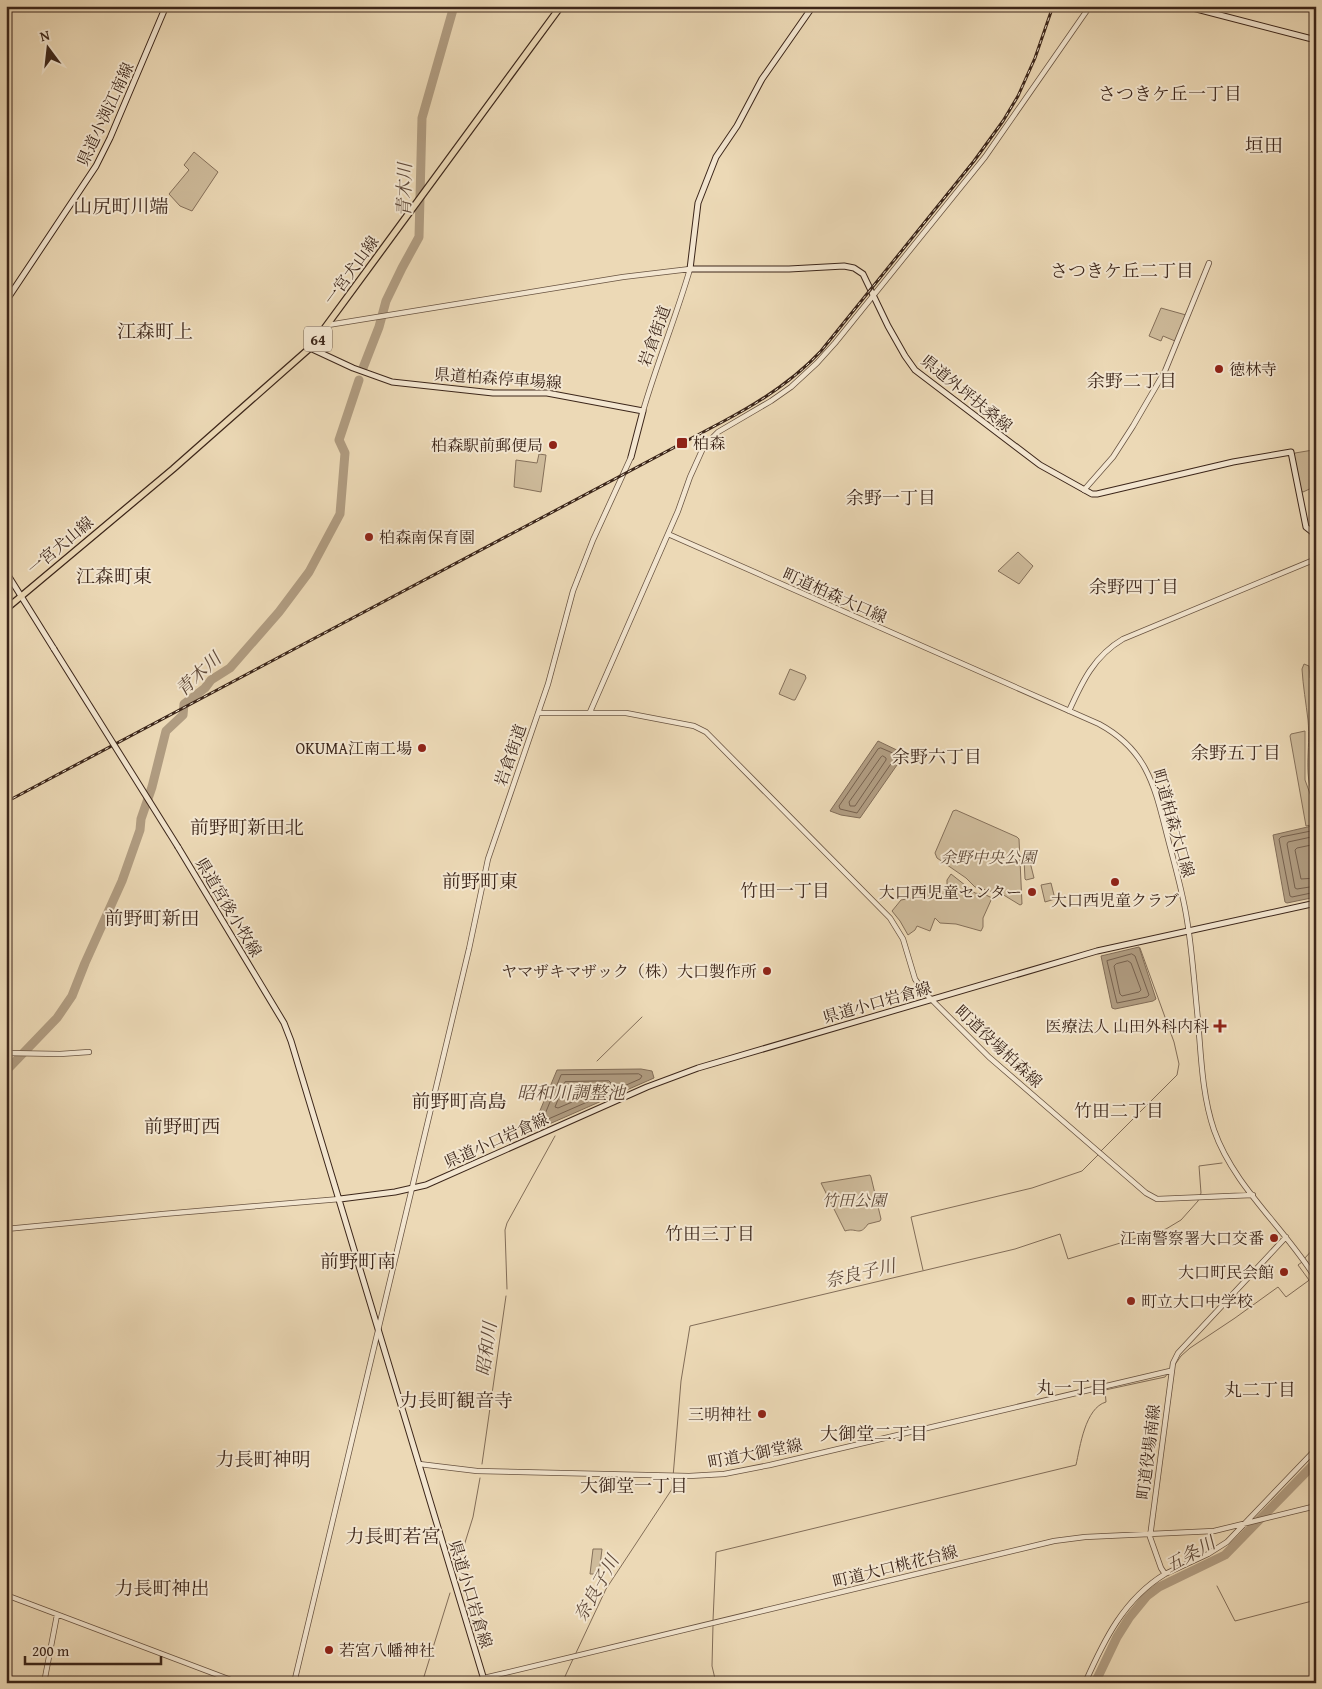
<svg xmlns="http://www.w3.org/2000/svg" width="1322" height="1689" viewBox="0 0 1322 1689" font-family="'Gentium Book Plus','Noto Serif JP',serif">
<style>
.green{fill:#cebb9b;stroke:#85705a}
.water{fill:#b09c81;stroke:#826d58}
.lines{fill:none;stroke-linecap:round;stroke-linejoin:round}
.shore{stroke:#76614e;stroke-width:1}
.stream{stroke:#826d58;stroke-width:1}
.river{stroke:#b09c81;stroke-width:9}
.tertiary-casing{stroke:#685341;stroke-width:6}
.secondary-casing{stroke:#3c261a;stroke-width:7}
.primary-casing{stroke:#3c261a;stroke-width:8}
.tertiary{stroke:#f3e6d0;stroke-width:4.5}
.secondary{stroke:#f3e6d0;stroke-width:5}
.primary{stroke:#ecd9b6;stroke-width:5.5}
.rail-casing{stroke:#3c261a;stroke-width:3}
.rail{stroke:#f3e6d0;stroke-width:1;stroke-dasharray:4;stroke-linecap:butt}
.secondary-bridge-casing{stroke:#3c261a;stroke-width:7;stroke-linecap:butt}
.secondary-bridge{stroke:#f3e6d0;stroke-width:5}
.poi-dot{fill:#8f2418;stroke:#f3e6d0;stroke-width:2}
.labels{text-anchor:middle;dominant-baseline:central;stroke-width:4;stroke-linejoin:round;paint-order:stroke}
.shield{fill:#f3e6d0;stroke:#736051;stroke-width:1}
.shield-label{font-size:15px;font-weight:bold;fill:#3c261a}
.street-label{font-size:16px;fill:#3c261a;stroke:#f3e6d0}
.poi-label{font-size:16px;fill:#3c261a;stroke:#f3e6d0;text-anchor:end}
.park-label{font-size:16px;font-style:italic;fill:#604b3a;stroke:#f3e6d0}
.neighbourhood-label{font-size:18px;fill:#3c261a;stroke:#f3e6d0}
.water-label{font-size:18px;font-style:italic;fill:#5f4939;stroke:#f3e6d0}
.quarter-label{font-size:19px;fill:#3c261a;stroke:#f3e6d0}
</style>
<rect width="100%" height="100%" fill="#ecd9b6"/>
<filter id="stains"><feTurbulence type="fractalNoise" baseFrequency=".004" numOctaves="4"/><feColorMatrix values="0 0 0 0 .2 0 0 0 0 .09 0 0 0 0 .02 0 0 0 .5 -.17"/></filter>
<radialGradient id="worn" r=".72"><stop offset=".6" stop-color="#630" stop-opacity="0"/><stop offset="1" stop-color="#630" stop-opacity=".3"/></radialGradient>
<path class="green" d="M 194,152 L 218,172 L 192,211 L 180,206 L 169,194 L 189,170 L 184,165 Z
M 1161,308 L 1186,315 L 1175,341 L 1163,336 L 1161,341 L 1149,336 Z
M 1313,450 L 1316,462 L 1316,486 L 1303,492 L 1301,491 L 1294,455 L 1295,453 Z
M 539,454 L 546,455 L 541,492 L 514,487 L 516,460 L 537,463 Z
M 1018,552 L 1033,566 L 1019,584 L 998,571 Z
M 1304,664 L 1309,666 L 1310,678 L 1316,683 L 1316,805 C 1302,774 1311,752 1308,720 C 1306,703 1303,686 1302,669 Z
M 790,669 L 805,675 L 806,678 L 795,700 L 793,700 L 779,694 Z
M 1305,731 L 1305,780 L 1316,810 L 1316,824 L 1306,826 L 1290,736 L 1291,734 Z
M 956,810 L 1017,837 L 1019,839 L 1022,904 L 1020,905 L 1002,894 L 975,887 L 966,878 L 937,858 L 935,853 L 953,811 Z
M 1029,858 L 1034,878 L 1026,880 L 1025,879 L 1024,859 Z
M 951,874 L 975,893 L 986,895 L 992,898 L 983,918 L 983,927 L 981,931 L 956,924 L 940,923 L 935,918 L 930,931 L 917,926 L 915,930 L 908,935 L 900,921 L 892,911 L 901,900 L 917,897 L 929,886 L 947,886 L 947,880 Z
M 1051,883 L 1055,899 L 1045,902 L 1041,885 Z
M 870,1175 L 871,1177 L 881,1219 L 880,1221 L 868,1224 C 859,1237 857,1227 845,1231 L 821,1183 Z
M 593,1549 L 602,1549 L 599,1574 L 590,1574 Z"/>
<path class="water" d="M 878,741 L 903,753 L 904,755 L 860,818 L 841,815 L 830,811 Z
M 1316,825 L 1316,897 L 1287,903 L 1285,902 L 1273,835 Z
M 1139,947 L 1156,999 L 1153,1001 L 1115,1009 L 1112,1008 L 1101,956 Z
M 641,1069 L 652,1071 L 654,1078 L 531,1132 L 557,1070 Z"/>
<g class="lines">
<path class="shore" d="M 881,748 L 895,754 L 895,758 L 857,813 L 840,809 L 839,806 L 878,749 Z
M 883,756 L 886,758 L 886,760 L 855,806 L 850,806 L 849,802 L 881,757 Z
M 1316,830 L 1281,837 L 1279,839 L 1290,896 L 1292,897 L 1316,892
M 1316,836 L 1288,842 L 1287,844 L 1295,888 L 1297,889 L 1316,886
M 1316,844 L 1297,848 L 1295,850 L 1301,879 L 1316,878
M 1132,954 L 1135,956 L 1149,995 L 1147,997 L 1117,1003 L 1107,961 Z
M 1128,961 L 1131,963 L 1141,990 L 1139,992 L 1122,996 L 1120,994 L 1114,966 L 1116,964 Z
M 639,1074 L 642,1076 L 640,1079 L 546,1120 L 543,1119 L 561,1075 Z
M 609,1081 L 611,1083 L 610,1086 L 558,1108 L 555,1107 L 565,1082 Z"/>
<path class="stream" d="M 597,1061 L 642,1017
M 1101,1151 L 1177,1075 L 1179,1064 L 1174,1042 L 1140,948
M 1304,1259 L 1316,1246
M 923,1270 L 911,1217 L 1032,1188 L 1082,1171 L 1099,1154
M 507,1289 L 505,1230 L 507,1223 L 555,1136
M 1174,1366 L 1181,1356 L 1190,1348 L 1235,1318 L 1278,1287 L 1286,1297 L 1308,1281 L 1309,1280 L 1298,1265 L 1302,1262
M 482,1464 L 506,1296
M 458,1565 L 473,1517 L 480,1478
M 1217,1586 L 1235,1621 L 1316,1600
M 713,1621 L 716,1552 L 1076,1465 C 1080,1447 1085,1408 1106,1402 L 1105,1390 L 1165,1377 L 1168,1373
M 713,1625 L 712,1666 L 716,1683
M 575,1655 L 606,1589 L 672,1489 L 681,1381 L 690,1326 L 1015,1249 L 1060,1234 L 1068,1259 L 1166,1229 L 1181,1220 L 1198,1201 L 1201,1193 L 1199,1166 L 1222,1163
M 422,1683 L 450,1593
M 562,1683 L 573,1659"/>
<path class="river" d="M 363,368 L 379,327 L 386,301 L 402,268 L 419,237 L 422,118 L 454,6
M 6,1071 L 57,1018 L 72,996 L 85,963 L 122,881 L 140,830 L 141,819 L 152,787 L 166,731 L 183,715 L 184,704 L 205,688 L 211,680 L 230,668 L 279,612 L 309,572 L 340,514 L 345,453 L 339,440 L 359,380
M 1095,1683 L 1117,1637 L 1129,1618 L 1147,1596 L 1159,1587 L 1225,1555 L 1316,1462"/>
<defs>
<path id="tertiary" d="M 328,325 L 623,277 L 690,269 C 676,317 657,363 643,411
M 1084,490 L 1113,457 L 1133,426 L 1165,371 L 1209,263
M 668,534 L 1099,724 C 1149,751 1155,789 1168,839 C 1175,866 1183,893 1187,920 C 1192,950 1194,980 1197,1010 C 1201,1049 1201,1092 1214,1130 C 1234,1187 1285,1228 1316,1279
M 1069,711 C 1082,682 1094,656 1123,639 L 1316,559
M 590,712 L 678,511 L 690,477 L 704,446 L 718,432 L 771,401 L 791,387 L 817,363 L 835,343 L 985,157 L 1090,6
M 538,713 L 626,713 L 694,726 L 706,732 L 890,918 L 903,939 L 915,979 L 924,992 L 989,1057 L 1146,1193 L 1157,1199 L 1253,1195
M 6,1053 L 60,1054 L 89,1052
M 6,1229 L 163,1214 L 340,1199
M 419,1464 L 477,1471 L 689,1476 L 724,1474 L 770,1465 L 1170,1371
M 1165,1574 L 1208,1554 L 1227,1542 L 1316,1449
M 6,1595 L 239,1683
M 484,1678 L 1054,1541 L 1085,1537 L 1214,1531 L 1316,1506
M 44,1683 L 57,1615
M 294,1683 L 469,949 L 488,859 L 548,684 L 573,591 L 593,540 L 631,457
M 1085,1683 C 1104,1640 1124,1599 1165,1574 L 1161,1568 L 1150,1537 L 1173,1363 L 1178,1353 L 1286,1237"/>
<path id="secondary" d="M 813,6 L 762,79 L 737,126 L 716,157 L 698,203 L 690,269 L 789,269 L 844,266 L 854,268 L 863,274 L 888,326 L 905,356 L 915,370 L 1040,465 L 1092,494 L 1097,494 L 1233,462 L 1291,452 L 1306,527 L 1316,535
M 1185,6 L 1316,40
M 6,301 L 96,166 L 110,138 L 166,6
M 310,348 L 353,368 L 392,382 L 493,393 L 547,393 L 643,411 L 631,457
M 6,572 L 54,649
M 178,847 L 284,1023 L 291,1041 L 485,1683
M 340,1199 L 395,1192 L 426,1185 L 647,1087 L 698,1068 L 1097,951 L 1316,903"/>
<path id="primary" d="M 6,609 L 173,469 L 310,348 L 561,6"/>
</defs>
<use href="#tertiary" class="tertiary-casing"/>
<use href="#secondary" class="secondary-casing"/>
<use href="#primary" class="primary-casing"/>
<use href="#tertiary" class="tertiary"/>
<use href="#secondary" class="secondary"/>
<use href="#primary" class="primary"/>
<defs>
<path id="rail" d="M 6,802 L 724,421 C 760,402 793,381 821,351 L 974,161 L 1003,121 L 1018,96 L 1035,58 L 1053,6"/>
</defs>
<use href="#rail" class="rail-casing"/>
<use href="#rail" class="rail"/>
<defs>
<path id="secondary-bridge" d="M 54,649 L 178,847"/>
</defs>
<use href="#secondary-bridge" class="secondary-bridge-casing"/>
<use href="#secondary-bridge" class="secondary-bridge"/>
</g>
<g class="poi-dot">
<circle cx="1219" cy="369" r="5"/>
<rect x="676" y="437" width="12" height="12" rx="2.5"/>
<circle cx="553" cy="445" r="5"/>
<circle cx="369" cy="537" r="5"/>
<circle cx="422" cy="748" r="5"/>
<circle cx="1115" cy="882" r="5"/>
<circle cx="1032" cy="892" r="5"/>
<circle cx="767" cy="971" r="5"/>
<path d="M1217.5 1018.5h5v5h5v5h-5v5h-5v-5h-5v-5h5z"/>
<circle cx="1274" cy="1238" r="5"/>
<circle cx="1284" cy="1272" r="5"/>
<circle cx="1131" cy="1301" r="5"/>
<circle cx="762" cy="1414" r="5"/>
<circle cx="329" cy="1650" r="5"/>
</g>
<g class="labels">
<rect class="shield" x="304" y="326.5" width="28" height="25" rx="4"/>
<g class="shield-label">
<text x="318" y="339">64</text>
</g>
<g class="street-label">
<text transform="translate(105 114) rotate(-65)">県道小渕江南線</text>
<text transform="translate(351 270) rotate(-54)">一宮犬山線</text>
<text transform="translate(654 336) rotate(-70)">岩倉街道</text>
<text transform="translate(498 378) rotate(4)">県道柏森停車場線</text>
<text transform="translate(967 393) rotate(39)">県道外坪扶桑線</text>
<text transform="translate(60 545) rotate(-40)">一宮犬山線</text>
<text transform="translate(835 595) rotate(24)">町道柏森大口線</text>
<text transform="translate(510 755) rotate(-71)">岩倉街道</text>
<text transform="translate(1174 823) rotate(74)">町道柏森大口線</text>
<text transform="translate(229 907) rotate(59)">県道宮後小牧線</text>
<text transform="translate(877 1002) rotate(-16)">県道小口岩倉線</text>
<text transform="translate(999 1046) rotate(43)">町道役場柏森線</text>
<text transform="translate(496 1140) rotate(-24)">県道小口岩倉線</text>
<text transform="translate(1148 1452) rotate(-83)">町道役場南線</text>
<text transform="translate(755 1453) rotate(-11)">町道大御堂線</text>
<text transform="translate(895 1566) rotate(-14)">町道大口桃花台線</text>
<text transform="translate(471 1594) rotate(73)">県道小口岩倉線</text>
</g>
<g class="poi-label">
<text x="1229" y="369" text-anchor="start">徳林寺</text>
<text x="693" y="443" text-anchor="start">柏森</text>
<text x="543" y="445">柏森駅前郵便局</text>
<text x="379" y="537" text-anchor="start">柏森南保育園</text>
<text x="412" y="748">OKUMA江南工場</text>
<text x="1022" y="892">大口西児童センター</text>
<text x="1115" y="900" text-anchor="middle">大口西児童クラブ</text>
<text x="757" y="971">ヤマザキマザック（株）大口製作所</text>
<text x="1209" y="1026">医療法人 山田外科内科</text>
<text x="1264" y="1238">江南警察署大口交番</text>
<text x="1274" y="1272">大口町民会館</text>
<text x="1141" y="1301" text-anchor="start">町立大口中学校</text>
<text x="752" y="1414">三明神社</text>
<text x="339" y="1650" text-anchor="start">若宮八幡神社</text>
</g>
<g class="park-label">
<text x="988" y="857">余野中央公園</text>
<text x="854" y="1200">竹田公園</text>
</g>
<g class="neighbourhood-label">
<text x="1170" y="93">さつきケ丘一丁目</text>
<text x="1122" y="270">さつきケ丘二丁目</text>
<text x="1132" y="380">余野二丁目</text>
<text x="891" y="497">余野一丁目</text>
<text x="1134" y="586">余野四丁目</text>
<text x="1236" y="752">余野五丁目</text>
<text x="937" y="756">余野六丁目</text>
<text x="785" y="890">竹田一丁目</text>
<text x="1119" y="1110">竹田二丁目</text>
<text x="710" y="1233">竹田三丁目</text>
<text x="1072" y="1387">丸一丁目</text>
<text x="1260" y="1389">丸二丁目</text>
<text x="874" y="1433">大御堂二丁目</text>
<text x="634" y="1485">大御堂一丁目</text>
</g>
<g class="water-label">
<text transform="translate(404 190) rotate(-89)">青木川</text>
<text transform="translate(198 674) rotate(-43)">青木川</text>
<text x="571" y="1092">昭和川調整池</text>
<text transform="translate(860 1273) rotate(-13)">奈良子川</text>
<text transform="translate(486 1349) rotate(-82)">昭和川</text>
<text transform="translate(1190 1554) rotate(-29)">五条川</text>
<text transform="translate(596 1588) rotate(-61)">奈良子川</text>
</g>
<g class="quarter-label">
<text x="1264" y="145">垣田</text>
<text x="121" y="206">山尻町川端</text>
<text x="155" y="331">江森町上</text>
<text x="114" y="576">江森町東</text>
<text x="247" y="827">前野町新田北</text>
<text x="480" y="881">前野町東</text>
<text x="152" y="918">前野町新田</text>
<text x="459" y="1101">前野町高島</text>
<text x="182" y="1126">前野町西</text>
<text x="358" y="1261">前野町南</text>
<text x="456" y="1400">力長町観音寺</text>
<text x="263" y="1459">力長町神明</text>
<text x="393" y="1536">力長町若宮</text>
<text x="162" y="1588">力長町神出</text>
</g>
</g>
<rect width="1322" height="1689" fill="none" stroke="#ecd9b6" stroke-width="25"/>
<rect x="8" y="8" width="1307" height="1674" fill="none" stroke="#3c261a" stroke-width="2.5"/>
<rect x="12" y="12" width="1297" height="1664" fill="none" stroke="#3c261a"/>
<g transform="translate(48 48) rotate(345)" stroke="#f3e6d0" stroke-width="4" paint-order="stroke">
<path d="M0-4L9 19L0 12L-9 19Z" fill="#3c261a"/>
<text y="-8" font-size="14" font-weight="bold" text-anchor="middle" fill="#3c261a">N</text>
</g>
<path d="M25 1656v8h136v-8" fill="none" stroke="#3c261a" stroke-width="2.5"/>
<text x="32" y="1656" font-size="15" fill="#3c261a" stroke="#f3e6d0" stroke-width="4" paint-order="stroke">200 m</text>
<rect width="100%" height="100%" filter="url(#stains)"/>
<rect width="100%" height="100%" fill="url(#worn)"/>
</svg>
